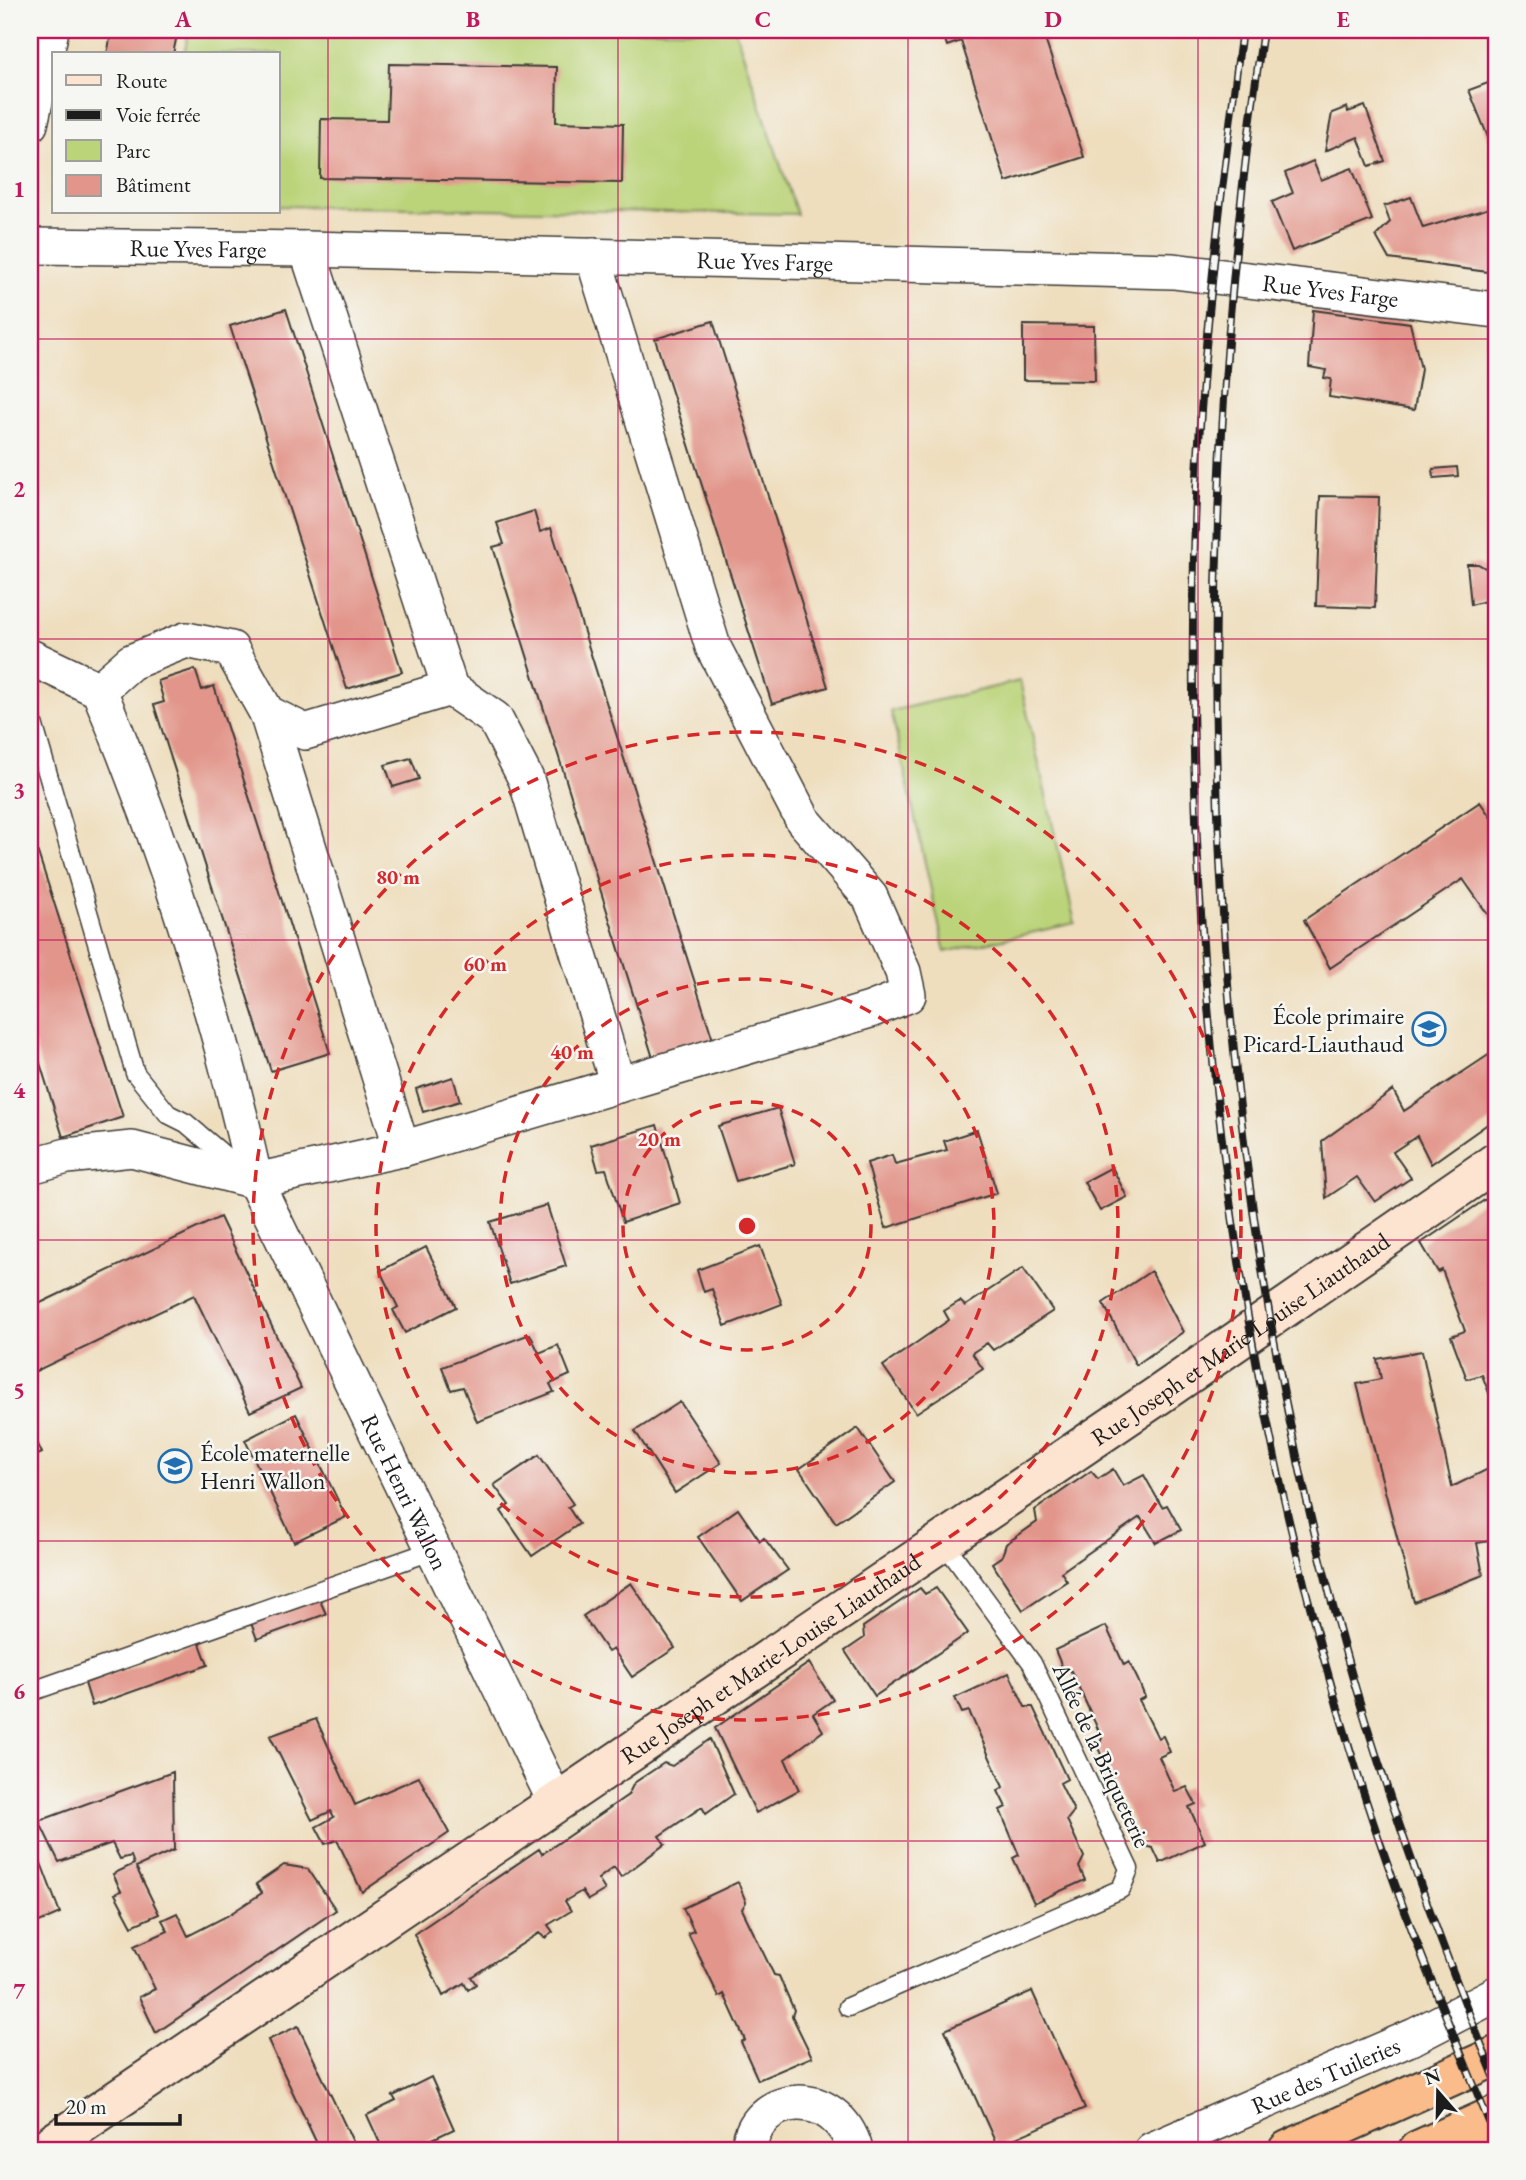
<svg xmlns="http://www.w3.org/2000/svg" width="1526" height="2180" viewBox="0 0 1526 2180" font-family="'EB Garamond',serif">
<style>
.green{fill:#bbd47a;stroke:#6c784b;stroke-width:2}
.building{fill:#e2968b}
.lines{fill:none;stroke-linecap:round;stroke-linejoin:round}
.lane-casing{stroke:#3c3934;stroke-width:21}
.street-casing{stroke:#3c3934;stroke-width:38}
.secondary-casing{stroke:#3c3934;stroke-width:42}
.highway-casing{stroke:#3c3934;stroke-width:42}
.lane{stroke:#fff;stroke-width:18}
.street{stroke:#fff;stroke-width:35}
.secondary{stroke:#fde4d0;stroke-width:38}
.highway{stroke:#f9bc8a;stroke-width:38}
.rail-casing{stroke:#1c1c1c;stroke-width:8}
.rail{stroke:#f6f6f2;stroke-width:5;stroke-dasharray:16;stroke-linecap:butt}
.grid{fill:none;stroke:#c2185b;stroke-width:2;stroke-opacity:0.55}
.ring{fill:none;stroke:#d62828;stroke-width:3.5;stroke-dasharray:12 9}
.labels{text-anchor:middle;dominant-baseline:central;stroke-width:5;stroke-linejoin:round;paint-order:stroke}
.street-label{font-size:24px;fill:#1c1c1c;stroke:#f6f6f2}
.poi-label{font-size:24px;fill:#1c1c1c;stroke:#f6f6f2;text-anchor:end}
.centre{fill:#d62828;stroke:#f6f6f2;stroke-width:3.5}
.ring-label{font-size:21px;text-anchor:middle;font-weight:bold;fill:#d62828;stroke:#f6f6f2;stroke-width:5;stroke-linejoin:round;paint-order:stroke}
.neatline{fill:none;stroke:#c2185b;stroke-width:2.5}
.grid-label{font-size:23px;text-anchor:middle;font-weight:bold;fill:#c2185b}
</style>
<rect width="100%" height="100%" fill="#f6f6f2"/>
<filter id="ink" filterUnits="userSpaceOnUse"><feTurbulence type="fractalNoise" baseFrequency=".0143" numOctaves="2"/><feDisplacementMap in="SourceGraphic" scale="14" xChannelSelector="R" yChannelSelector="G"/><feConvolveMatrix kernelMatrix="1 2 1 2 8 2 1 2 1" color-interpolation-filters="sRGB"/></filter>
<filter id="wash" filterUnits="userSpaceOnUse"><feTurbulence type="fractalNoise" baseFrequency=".00686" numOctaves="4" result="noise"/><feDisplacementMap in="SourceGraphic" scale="28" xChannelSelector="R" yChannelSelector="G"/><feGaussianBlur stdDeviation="1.57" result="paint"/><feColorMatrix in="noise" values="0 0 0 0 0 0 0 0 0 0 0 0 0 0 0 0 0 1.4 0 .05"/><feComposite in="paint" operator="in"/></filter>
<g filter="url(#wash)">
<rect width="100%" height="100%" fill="#eedebe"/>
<path class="green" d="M 189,30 L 735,30 L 797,214 L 278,206 L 278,54 L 184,54 Z
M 1020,681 L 1075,923 L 945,952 L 891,711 Z"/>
<g id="blocks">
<path class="building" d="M 112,30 L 178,30 L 173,54 L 107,54 Z
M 942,30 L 1042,30 L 1084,157 L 1006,182 L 961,41 L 947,46 Z
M 389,64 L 557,67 L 556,122 L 623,124 L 622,183 L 320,178 L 321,119 L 387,120 Z
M 1488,83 L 1496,104 L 1494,152 L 1469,90 Z
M 1365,106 L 1385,161 L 1369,166 L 1358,137 L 1325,151 L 1332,113 L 1347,107 L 1348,112 Z
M 1313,161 L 1321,180 L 1352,168 L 1372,220 L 1292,251 L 1272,202 L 1293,193 L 1285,173 Z
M 1411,197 L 1423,228 L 1496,206 L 1496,273 L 1389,259 L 1376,236 L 1390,222 L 1384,206 Z
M 286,309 L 402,672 L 347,689 L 230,326 Z
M 1313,310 L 1410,323 L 1421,369 L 1414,410 L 1329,397 L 1331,379 L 1324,378 L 1326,370 L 1309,367 Z
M 713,321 L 828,687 L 772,704 L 655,339 Z
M 1023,325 L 1094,326 L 1095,381 L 1023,380 Z
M 1457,467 L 1458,476 L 1434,478 L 1433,469 Z
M 1320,496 L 1379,497 L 1375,608 L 1316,606 Z
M 534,511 L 540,532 L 551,528 L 714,1043 L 654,1061 L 493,547 L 504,544 L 497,523 Z
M 1467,564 L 1478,564 L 1496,574 L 1496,598 L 1471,605 Z
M 195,669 L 202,690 L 214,686 L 330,1053 L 271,1071 L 154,705 L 164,702 L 158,681 Z
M 411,758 L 419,779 L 393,787 L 385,765 Z
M 1480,802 L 1496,825 L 1496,926 L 1463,879 L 1330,968 L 1304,920 Z
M 30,828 L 123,1117 L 63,1137 L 30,1031 Z
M 1496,1050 L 1496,1118 L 1431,1164 L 1417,1136 L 1393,1152 L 1411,1178 L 1375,1202 L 1357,1177 L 1326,1198 L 1322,1141 L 1393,1090 L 1404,1111 Z
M 453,1077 L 460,1101 L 423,1112 L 416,1089 Z
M 778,1108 L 795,1164 L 736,1181 L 718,1126 Z
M 657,1125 L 680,1203 L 623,1222 L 606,1169 L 598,1170 L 591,1145 Z
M 977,1130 L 997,1193 L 886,1228 L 867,1163 L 892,1155 L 895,1164 L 947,1150 L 944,1141 Z
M 1112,1167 L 1127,1197 L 1100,1211 L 1084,1182 Z
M 1486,1199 L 1496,1212 L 1496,1411 L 1482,1375 L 1467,1379 L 1451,1336 L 1465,1331 L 1442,1270 L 1438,1272 L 1421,1243 Z
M 547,1205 L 566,1266 L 510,1284 L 490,1222 Z
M 220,1217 L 301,1388 L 250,1412 L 194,1295 L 30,1374 L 30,1308 Z
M 760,1246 L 782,1304 L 725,1326 L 712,1289 L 704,1292 L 697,1270 Z
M 426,1247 L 456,1307 L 405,1333 L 393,1310 L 398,1307 L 380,1271 Z
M 1023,1268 L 1053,1311 L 993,1350 L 987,1343 L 972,1353 L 983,1369 L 916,1413 L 883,1366 L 949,1320 L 944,1311 L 960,1301 L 965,1306 Z
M 1151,1271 L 1183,1332 L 1136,1365 L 1103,1303 Z
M 530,1334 L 539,1353 L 558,1345 L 570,1375 L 550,1384 L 554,1392 L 477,1422 L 463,1387 L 451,1390 L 442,1367 Z
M 1422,1351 L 1452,1487 L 1496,1465 L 1496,1540 L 1477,1543 L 1483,1575 L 1414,1602 L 1357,1384 L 1381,1379 L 1377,1359 Z
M 680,1402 L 721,1463 L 675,1493 L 635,1431 Z
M 296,1414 L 346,1517 L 294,1542 L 245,1440 Z
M 30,1427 L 42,1453 L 30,1459 Z
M 858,1428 L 895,1482 L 836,1523 L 799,1469 Z
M 539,1455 L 573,1504 L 568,1507 L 579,1524 L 532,1556 L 501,1511 L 509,1505 L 494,1485 Z
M 1113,1469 L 1123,1486 L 1144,1475 L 1162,1507 L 1167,1505 L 1181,1530 L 1156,1543 L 1140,1517 L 1061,1572 L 1067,1581 L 1023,1610 L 992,1563 L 1002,1556 L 1006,1544 L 1037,1522 L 1035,1510 L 1091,1471 L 1098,1479 Z
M 738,1509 L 760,1541 L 764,1538 L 788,1570 L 742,1601 L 698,1537 Z
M 631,1583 L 675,1648 L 632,1677 L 613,1649 L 608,1652 L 583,1616 Z
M 920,1588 L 925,1594 L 936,1588 L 968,1633 L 875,1696 L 845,1651 L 864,1638 L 863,1627 Z
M 319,1598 L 326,1614 L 257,1639 L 251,1623 Z
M 1106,1626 L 1124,1665 L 1129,1662 L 1138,1680 L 1145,1697 L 1139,1700 L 1158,1738 L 1163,1736 L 1170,1752 L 1159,1757 L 1175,1792 L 1187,1787 L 1196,1804 L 1189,1807 L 1205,1842 L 1160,1863 L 1153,1848 L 1145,1846 L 1137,1831 L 1098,1748 L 1102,1738 L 1086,1703 L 1071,1671 L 1062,1667 L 1055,1650 Z
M 199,1641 L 208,1665 L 92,1706 L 85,1683 Z
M 809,1663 L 833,1700 L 813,1714 L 823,1731 L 785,1759 L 799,1790 L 756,1813 L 715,1728 Z
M 1009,1673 L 1025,1707 L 1033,1707 L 1067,1779 L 1060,1783 L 1074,1811 L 1067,1820 L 1084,1857 L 1079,1867 L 1085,1880 L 1034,1903 L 1013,1858 L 1019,1855 L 1000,1810 L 1006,1807 L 998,1791 L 1003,1787 L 969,1711 L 962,1713 L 955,1698 Z
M 316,1719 L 355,1805 L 419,1777 L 449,1833 L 362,1892 L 337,1840 L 325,1844 L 316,1827 L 334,1817 L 331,1811 L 312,1820 L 270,1736 Z
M 710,1739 L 734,1794 L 706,1814 L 702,1807 L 659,1836 L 665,1844 L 621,1877 L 614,1867 L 598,1879 L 605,1890 L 588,1900 L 582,1891 L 565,1901 L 571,1911 L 548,1925 L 553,1932 L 545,1938 L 539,1933 L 471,1977 L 476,1984 L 468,1990 L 464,1983 L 443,1996 L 414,1934 L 539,1849 L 542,1854 L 628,1795 L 634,1783 L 664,1763 L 672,1766 Z
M 173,1772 L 174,1850 L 136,1867 L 159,1914 L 132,1926 L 115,1894 L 121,1891 L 113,1874 L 134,1864 L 131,1856 L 120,1859 L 112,1843 L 59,1862 L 40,1823 L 33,1826 L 30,1808 L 33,1807 L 39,1821 Z
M 41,1863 L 60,1913 L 30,1926 L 30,1867 Z
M 284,1865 L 308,1869 L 336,1910 L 156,2033 L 139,1997 L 155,1989 L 134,1946 L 168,1931 L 162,1920 L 177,1913 L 188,1936 L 227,1916 L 262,1893 L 256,1884 Z
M 738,1882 L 746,1902 L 742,1909 L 774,1975 L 779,1976 L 794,2010 L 792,2016 L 812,2057 L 758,2080 L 741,2042 L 745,2040 L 724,1994 L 719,1997 L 688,1933 L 694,1931 L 683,1908 Z
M 1032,1991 L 1085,2108 L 997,2146 L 945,2030 Z
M 298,2026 L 355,2146 L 345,2150 L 320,2150 L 268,2040 Z
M 431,2077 L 454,2129 L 409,2150 L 383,2150 L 367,2115 L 396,2101 L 393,2096 Z"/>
</g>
</g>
<g filter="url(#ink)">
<use href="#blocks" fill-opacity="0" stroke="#3c3934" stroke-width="2"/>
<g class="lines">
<defs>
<path id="lane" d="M 30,713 L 135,1073 L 168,1114 L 186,1123 L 240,1169
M 30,1692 L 434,1550
M 848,2007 L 1121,1889 L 1129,1869 L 1032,1663 L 942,1540"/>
<g id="street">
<path d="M 30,124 L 51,30"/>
<path id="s1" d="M 30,246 L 307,249 L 1173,271 L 1496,310"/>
<path d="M 307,249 L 450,688 L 495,719 L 526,779 L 618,1085"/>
<path d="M 30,657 L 99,690 C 165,848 218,1013 255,1181 L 402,1149 L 870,1010 L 908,995 L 903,972 L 870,897 L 803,820 L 713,647 L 593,256"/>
<path d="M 99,690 L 131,662 L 186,640 L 231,649 L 267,713 L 305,732 L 450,688"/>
<path d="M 267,713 L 402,1149"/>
<path id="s2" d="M 30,1166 L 67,1156 L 132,1149 L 255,1181 L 556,1803"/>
<path d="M 749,2150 C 753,2091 837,2084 855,2150"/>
<path id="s3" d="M 1152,2150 L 1415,2036 L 1496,1994"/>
</g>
<g id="secondary">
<path id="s4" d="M 43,2150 L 1160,1394 L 1496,1162"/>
</g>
<path id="highway" d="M 1288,2150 L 1496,2056
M 1418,2150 L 1496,2115"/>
</defs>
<use href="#lane" class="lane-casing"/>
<use href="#street" class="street-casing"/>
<use href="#secondary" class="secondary-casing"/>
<use href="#highway" class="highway-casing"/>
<use href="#lane" class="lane"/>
<use href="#street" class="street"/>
<use href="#secondary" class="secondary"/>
<use href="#highway" class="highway"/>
<defs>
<path id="rail" d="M 1242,30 C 1219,205 1198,381 1194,558 C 1184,972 1236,1389 1361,1785 C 1399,1905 1448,2022 1496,2139
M 1263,30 C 1182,579 1199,1150 1355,1686 C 1395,1821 1443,1951 1496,2081"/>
</defs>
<use href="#rail" class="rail-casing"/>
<use href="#rail" class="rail"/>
</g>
</g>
<path class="grid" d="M 328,30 L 328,2150M 618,30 L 618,2150M 908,30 L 908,2150M 1198,30 L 1198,2150M 30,339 L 1496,339M 30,639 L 1496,639M 30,940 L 1496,940M 30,1240 L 1496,1240M 30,1541 L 1496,1541M 30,1841 L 1496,1841"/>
<g class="ring">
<circle cx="747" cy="1226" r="124"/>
<circle cx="747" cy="1226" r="247"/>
<circle cx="747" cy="1226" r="371"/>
<circle cx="747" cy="1226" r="494"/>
</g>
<defs>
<symbol id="school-ring" viewBox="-11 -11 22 22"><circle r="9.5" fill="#f6f6f2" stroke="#1f6fb2" stroke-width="1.5"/><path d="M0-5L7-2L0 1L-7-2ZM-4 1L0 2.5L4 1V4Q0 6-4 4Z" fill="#1f6fb2"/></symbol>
</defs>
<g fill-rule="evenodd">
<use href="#school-ring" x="1410" y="1010" width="38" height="38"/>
<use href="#school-ring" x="156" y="1447" width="38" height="38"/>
</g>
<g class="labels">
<g class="street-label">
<text stroke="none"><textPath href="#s1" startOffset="168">Rue Yves Farge</textPath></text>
<text stroke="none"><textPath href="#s1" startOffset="735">Rue Yves Farge</textPath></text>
<text stroke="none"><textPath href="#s1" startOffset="1302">Rue Yves Farge</textPath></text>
<text stroke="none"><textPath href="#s4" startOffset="1446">Rue Joseph et Marie-Louise Liauthaud</textPath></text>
<text stroke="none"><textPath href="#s2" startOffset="576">Rue Henri Wallon</textPath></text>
<text stroke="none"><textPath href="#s4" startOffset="878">Rue Joseph et Marie-Louise Liauthaud</textPath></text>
<text transform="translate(1102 1755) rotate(65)">Allée de la Briqueterie</text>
<text stroke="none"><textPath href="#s3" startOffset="189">Rue des Tuileries</textPath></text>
</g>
<g class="poi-label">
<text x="1404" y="1015">École primaire<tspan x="1404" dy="28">Picard-Liauthaud</tspan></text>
<text x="200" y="1452" text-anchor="start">École maternelle<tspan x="200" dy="28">Henri Wallon</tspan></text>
</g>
</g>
<circle cx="747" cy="1226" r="10" class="centre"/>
<g class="ring-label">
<text x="398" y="884">80 m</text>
<text x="485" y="971">60 m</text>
<text x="572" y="1059">40 m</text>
<text x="659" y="1146">20 m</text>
</g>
<rect width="1526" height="2180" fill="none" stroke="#f6f6f2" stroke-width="77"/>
<rect x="52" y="52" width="228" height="161" fill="#f6f6f2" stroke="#9f9f9c" stroke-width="2"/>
<rect x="66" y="75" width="35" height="10" fill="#fde4d0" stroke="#9f9f9c" stroke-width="2"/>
<text x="116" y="88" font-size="21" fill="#1c1c1c">Route</text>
<rect x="66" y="110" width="35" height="10" fill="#1c1c1c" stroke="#9f9f9c" stroke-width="2"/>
<text x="116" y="122" font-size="21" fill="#1c1c1c">Voie ferrée</text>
<rect x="66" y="140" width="35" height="21" fill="#bbd47a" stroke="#9f9f9c" stroke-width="2"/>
<text x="116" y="158" font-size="21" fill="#1c1c1c">Parc</text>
<rect x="66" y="175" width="35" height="21" fill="#e2968b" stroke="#9f9f9c" stroke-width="2"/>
<text x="116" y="192" font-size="21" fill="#1c1c1c">Bâtiment</text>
<g transform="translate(1438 2092) rotate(340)" stroke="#f6f6f2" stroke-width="5" paint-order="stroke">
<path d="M0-5L12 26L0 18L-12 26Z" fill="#1c1c1c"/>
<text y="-10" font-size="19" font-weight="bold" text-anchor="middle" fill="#1c1c1c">N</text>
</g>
<path d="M56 2114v10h124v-10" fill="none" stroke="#1c1c1c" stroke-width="3.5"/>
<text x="66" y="2114" font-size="21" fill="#1c1c1c" stroke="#f6f6f2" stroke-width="5" paint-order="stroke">20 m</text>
<rect x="38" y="38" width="1450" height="2104" class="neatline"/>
<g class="grid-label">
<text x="183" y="27">A</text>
<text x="473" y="27">B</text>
<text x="763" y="27">C</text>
<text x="1053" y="27">D</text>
<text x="1343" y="27">E</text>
<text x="19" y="197">1</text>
<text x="19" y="497">2</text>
<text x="19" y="798">3</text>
<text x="19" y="1098">4</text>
<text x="19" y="1398">5</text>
<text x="19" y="1699">6</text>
<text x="19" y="1999">7</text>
</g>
</svg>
